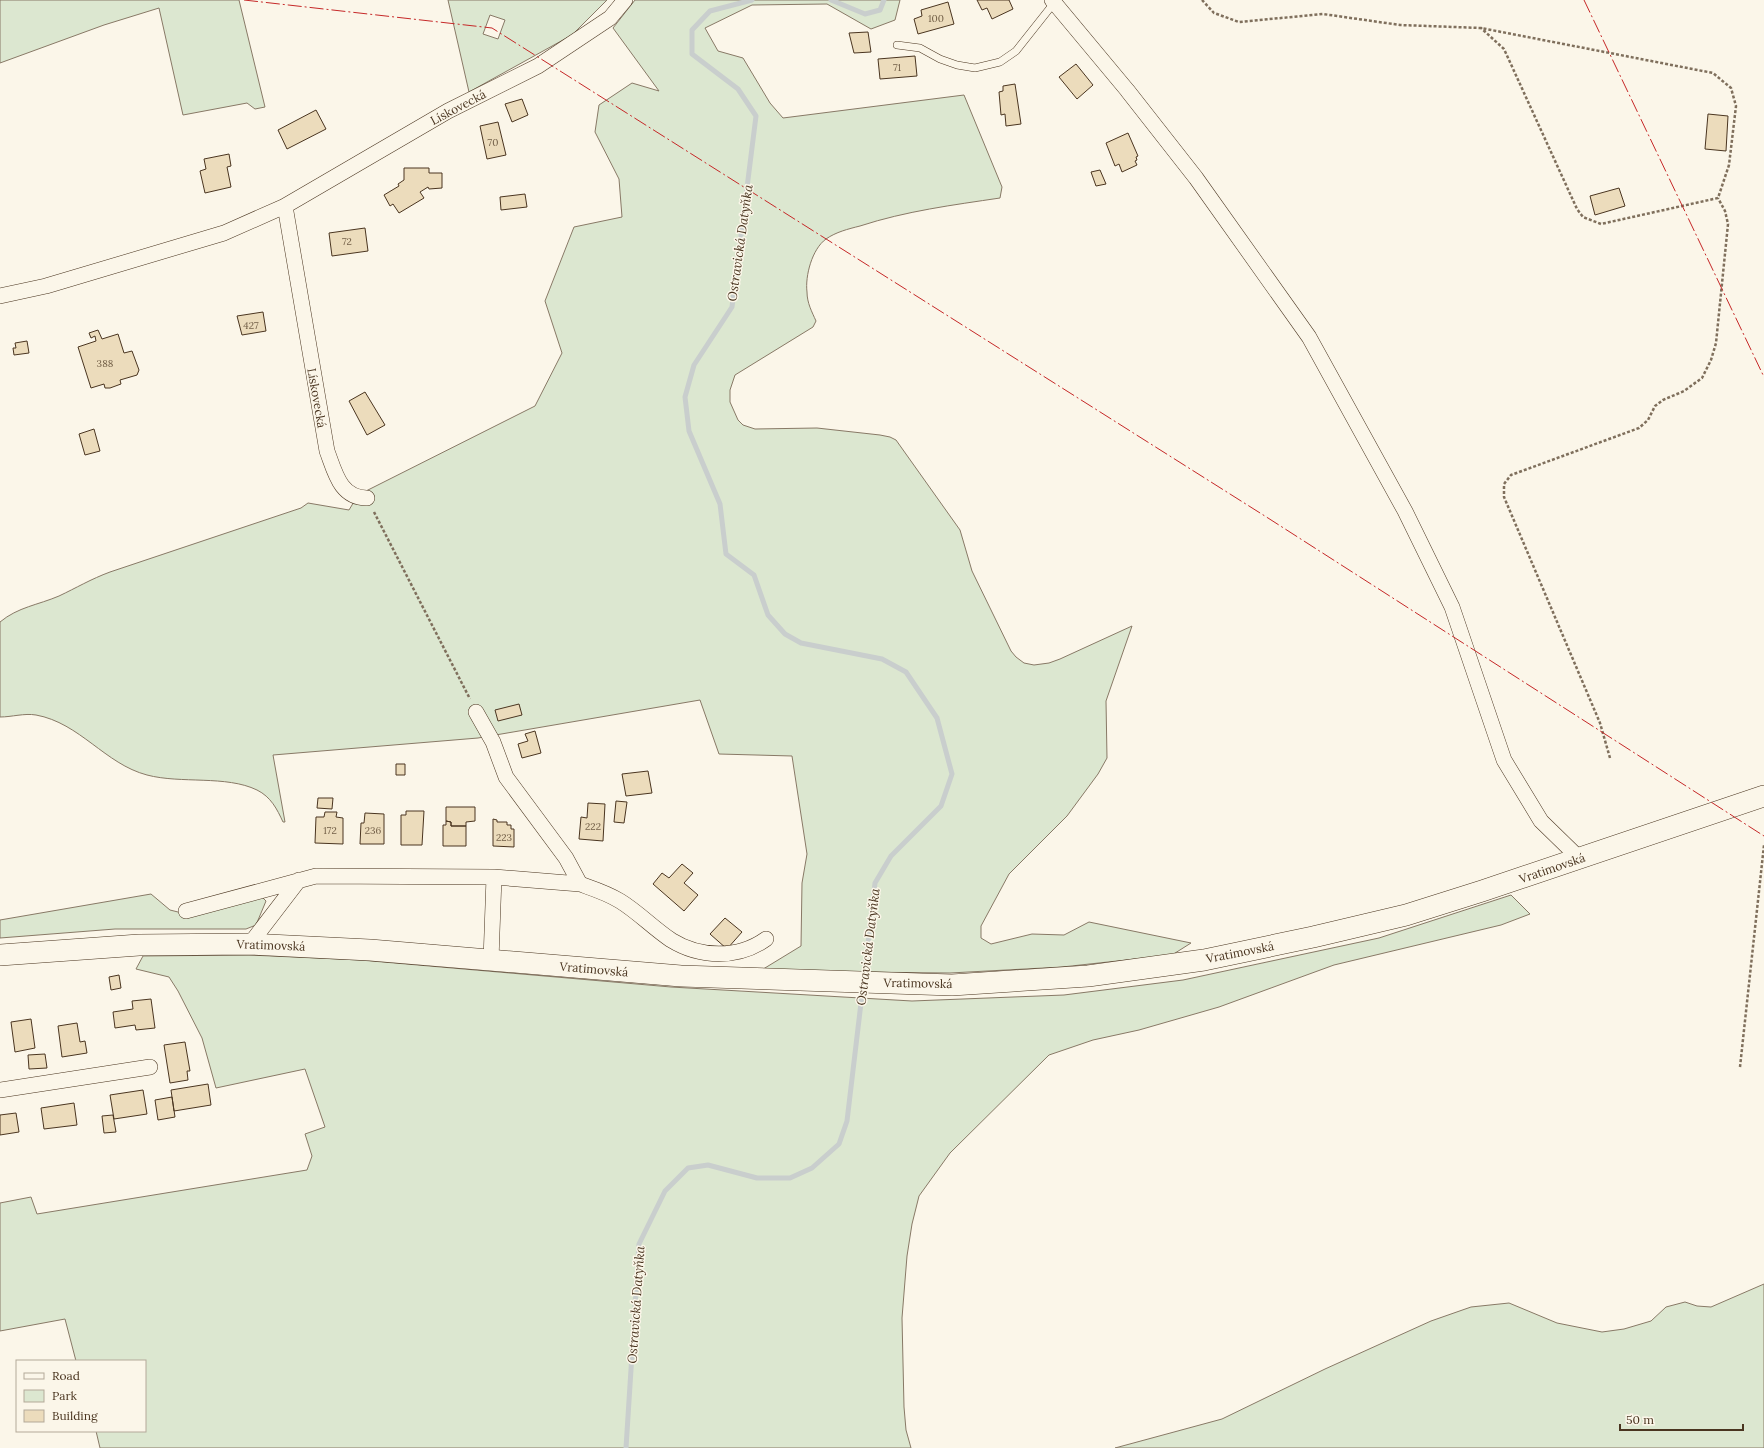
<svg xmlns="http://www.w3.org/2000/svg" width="1764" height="1448" viewBox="0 0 1764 1448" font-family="Lora,serif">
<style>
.green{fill:#dce7d0;stroke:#887966;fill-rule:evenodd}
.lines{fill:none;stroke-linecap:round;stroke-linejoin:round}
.stream{stroke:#c9cecd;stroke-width:5}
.building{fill:#ecdcbc;stroke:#4a3520}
.service-casing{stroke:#4a3520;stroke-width:8}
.minor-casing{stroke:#4a3520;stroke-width:16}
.secondary-casing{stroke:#4a3520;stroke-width:22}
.path{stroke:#7f6f5c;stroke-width:2.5;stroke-dasharray:3 2;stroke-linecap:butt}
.service{stroke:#fbf6e9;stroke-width:7}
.minor{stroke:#fbf6e9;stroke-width:15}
.secondary{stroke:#fbf6e9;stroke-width:21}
.power{stroke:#c62828;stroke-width:1;stroke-dasharray:14 3 2 3;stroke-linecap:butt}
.labels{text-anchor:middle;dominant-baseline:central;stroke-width:3;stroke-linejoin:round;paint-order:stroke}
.number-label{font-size:10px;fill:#725f47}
.street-label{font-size:12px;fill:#4a3520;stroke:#fbf6e9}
.water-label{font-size:13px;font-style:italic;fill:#4a3520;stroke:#fbf6e9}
</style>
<rect width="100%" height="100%" fill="#fbf6e9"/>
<path class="green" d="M 0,0 L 239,0 L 265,107 L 255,109 L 247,103 L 183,115 L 159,8 L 104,25 L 0,63 Z
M 448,0 L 607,0 L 572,35 L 469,92 ZM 490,15 L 505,20 L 498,39 L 483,34 Z
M 635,0 L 900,0 L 895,20 L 871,29 L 827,4 L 752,5 L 705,28 L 718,51 L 743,58 L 770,103 L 783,118 L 964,95 L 1002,187 L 1000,198 C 953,205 906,211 860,226 C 848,229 836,232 826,239 C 812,249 805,276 807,292 C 807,303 812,312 816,321 L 813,327 L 735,375 L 730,390 L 730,402 L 738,420 L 743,425 L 755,429 L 817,428 L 880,435 L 890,437 L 896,440 L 960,530 L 972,571 L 1011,651 L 1016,657 L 1024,663 L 1034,665 L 1049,663 L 1060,659 L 1132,626 L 1106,701 L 1107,758 L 1098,774 L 1067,816 L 1009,874 L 981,926 L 981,938 L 991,944 L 1032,934 L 1064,935 L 1089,922 L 1191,943 L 1172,955 L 1062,967 L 950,973 L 760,971 L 801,946 L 802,883 L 807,854 L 792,756 L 719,754 L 700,700 L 478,738 L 273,755 L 285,822 L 283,822 C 277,809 271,797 257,790 C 226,775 181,784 147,775 C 105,764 80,723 36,715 C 24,713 12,717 0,717 L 0,622 C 18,607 38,605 59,596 C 76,588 91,579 110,572 L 301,508 L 308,503 L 349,510 L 358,495 L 535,406 L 562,353 L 545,301 L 574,227 L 622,217 L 619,179 L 595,132 L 599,105 L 632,83 L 659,91 L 613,28 Z
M 151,894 L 170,910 L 182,913 L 262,897 L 266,901 L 256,925 L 246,929 L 115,929 L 0,938 L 0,920 Z
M 1511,895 L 1530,914 L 1501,925 L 1334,965 L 1219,1007 L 1139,1030 L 1093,1040 L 1049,1055 L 950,1153 L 919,1196 L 912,1224 L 907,1256 L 902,1318 L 904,1407 L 906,1430 L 911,1448 L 100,1448 L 96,1431 L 145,1431 L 145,1361 L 76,1361 L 65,1319 L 0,1331 L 0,1203 L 31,1197 L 37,1214 L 307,1170 L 312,1156 L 305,1134 L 325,1127 L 305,1069 L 216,1088 L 202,1038 L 178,991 L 169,977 L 136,969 L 143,956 L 249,955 L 360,960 L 671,987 L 912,1001 L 1064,995 L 1183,980 L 1379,938 Z
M 1764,1284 L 1764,1448 L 1115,1448 L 1222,1419 L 1325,1369 L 1431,1321 L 1471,1307 L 1509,1303 L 1557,1323 L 1602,1332 L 1624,1329 L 1651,1321 L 1666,1307 L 1685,1302 L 1697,1306 L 1711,1307 Z"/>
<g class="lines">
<path class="stream" d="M 752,0 L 710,11 L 692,30 L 692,54 L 738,89 L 756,116 L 732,307 L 694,365 L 685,397 L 689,431 L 720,504 L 726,554 L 754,575 L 768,615 L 785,634 L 801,643 L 882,659 L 906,672 L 937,718 L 952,774 L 941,806 L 891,856 L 875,883 L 864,978
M 831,0 L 865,14 L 880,10 L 884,0
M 626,1448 L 639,1244 L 665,1191 L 688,1168 L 708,1165 L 757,1178 L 790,1178 L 812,1168 L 839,1144 L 847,1121 L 863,986"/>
</g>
<path class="building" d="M 977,0 L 1009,0 L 1013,9 L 992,19 L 987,8 L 982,10 Z
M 948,2 L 954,24 L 918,34 L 914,19 L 922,16 L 921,10 Z
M 868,32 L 871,52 L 854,53 L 849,33 Z
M 915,56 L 917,76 L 880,79 L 878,59 Z
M 1076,64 L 1093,85 L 1077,99 L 1059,77 Z
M 1015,84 L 1021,124 L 1006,126 L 1005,114 L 1001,115 L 999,92 L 1003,91 L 1003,86 Z
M 522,99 L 528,115 L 512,122 L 505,104 Z
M 316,110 L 326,129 L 287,149 L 278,130 Z
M 1708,114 L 1728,116 L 1726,151 L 1705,149 Z
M 498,122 L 506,155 L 487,159 L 480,126 Z
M 1128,133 L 1138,156 L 1136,157 L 1137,160 L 1135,161 L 1137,165 L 1122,172 L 1119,164 L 1115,166 L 1106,143 Z
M 229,154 L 231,166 L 227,167 L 231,187 L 205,193 L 200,171 L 206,169 L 204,159 Z
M 404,168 L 429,168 L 429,173 L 442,173 L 442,188 L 429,189 L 428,187 L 420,192 L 424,198 L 399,213 L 393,204 L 390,206 L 384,195 L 399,186 L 398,184 L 404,180 Z
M 1100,170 L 1106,184 L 1096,186 L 1091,172 Z
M 1619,188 L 1625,206 L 1595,215 L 1590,196 Z
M 525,194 L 527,207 L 501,210 L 500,197 Z
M 365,228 L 368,251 L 332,256 L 329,233 Z
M 263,312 L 266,331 L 242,335 L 237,316 Z
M 98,330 L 102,339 L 118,334 L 124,353 L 132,351 L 139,370 L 137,375 L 120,380 L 121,384 L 110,388 L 105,388 L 104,384 L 91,388 L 78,347 L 96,341 L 95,336 L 91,338 L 89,333 Z
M 27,341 L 29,353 L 14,355 L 13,348 L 16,348 L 15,343 Z
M 365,392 L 385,425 L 367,435 L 349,401 Z
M 94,429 L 100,451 L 85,455 L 79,434 Z
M 519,704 L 522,715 L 498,721 L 495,710 Z
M 535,731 L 541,753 L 522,758 L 518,744 L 528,741 L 525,734 Z
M 396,764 L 405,764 L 405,775 L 396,775 Z
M 648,771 L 652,793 L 626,796 L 622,774 Z
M 318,798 L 333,798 L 332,809 L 317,808 Z
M 616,801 L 627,802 L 624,823 L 614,822 Z
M 588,803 L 605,804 L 603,841 L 579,839 L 581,817 L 587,818 Z
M 446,807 L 475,807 L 475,821 L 466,822 L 466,826 L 451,826 L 451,822 L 446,821 Z
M 406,811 L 424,811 L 422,845 L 401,845 L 401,815 L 406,815 Z
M 325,812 L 337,812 L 336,817 L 343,818 L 343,844 L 315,843 L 316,817 L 324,817 Z
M 365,813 L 384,814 L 384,844 L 360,844 L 361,823 L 364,823 Z
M 493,819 L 497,820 L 497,822 L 507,822 L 507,825 L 511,825 L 511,829 L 514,829 L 514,847 L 493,846 Z
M 446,821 L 451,822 L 451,826 L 466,826 L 466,846 L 443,846 L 443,825 L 446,825 Z
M 682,864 L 693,873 L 684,883 L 698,895 L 684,911 L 653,884 L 662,873 L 669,878 Z
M 725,918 L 742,932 L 727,949 L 710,934 Z
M 119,975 L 121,988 L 111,990 L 109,977 Z
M 151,999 L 155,1028 L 136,1030 L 135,1025 L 115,1028 L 113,1012 L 133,1009 L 132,1001 Z
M 31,1019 L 35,1048 L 15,1052 L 11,1022 Z
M 77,1023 L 80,1042 L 85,1041 L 87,1053 L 62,1057 L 58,1026 Z
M 185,1042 L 190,1071 L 187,1071 L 188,1080 L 170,1083 L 164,1045 Z
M 45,1054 L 47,1068 L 29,1069 L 28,1055 Z
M 208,1084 L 211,1105 L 174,1111 L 171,1090 Z
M 143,1090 L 147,1114 L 114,1119 L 110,1095 Z
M 172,1097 L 175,1117 L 158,1120 L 155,1100 Z
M 74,1103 L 77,1125 L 44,1129 L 41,1108 Z
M 16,1113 L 19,1132 L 0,1135 L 0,1115 Z
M 113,1115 L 116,1132 L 104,1133 L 102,1116 Z"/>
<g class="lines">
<defs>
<path id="service" d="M 897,45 L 920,48 L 940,59 L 957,65 L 975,68 L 1000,62 L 1016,51 L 1054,3"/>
<path id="minor" d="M 1052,0 L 1127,90 L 1196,178 L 1309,337 L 1405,511 L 1452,607 L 1504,760 L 1541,821 L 1580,859
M 285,206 L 327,451 C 335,472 340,498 367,498
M 0,296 L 46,286 L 224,233 L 285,206 L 448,111 L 538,66 L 610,18 L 625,0
M 476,712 L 493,742 L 506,777 L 566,858 L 580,884 C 594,889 607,893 620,901 C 638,912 653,928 671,940 C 700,958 738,959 766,939
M 186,911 L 316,876 L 494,877 L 580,884
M 250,944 L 299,880
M 491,960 L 494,877
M 0,1090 L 150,1067"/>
<path id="secondary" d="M 0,955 L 139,945 L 250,944 L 370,950 L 681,976 L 952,985 L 1088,976 L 1204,960 L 1313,937 L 1406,915 L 1482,891 L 1764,796"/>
</defs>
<use href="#service" class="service-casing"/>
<use href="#minor" class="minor-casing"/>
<use href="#secondary" class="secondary-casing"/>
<path class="path" d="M 1202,0 L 1214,13 L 1239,22 L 1323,14 L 1400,25 L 1481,28 L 1713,73 L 1731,88 L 1736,106 L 1729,165 L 1718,198 L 1601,224 L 1583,217 L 1577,209 L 1504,49 L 1481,28
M 374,512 L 470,699
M 1610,758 L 1600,723 L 1504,497 L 1504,484 L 1511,475 L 1639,428 L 1648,420 L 1655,406 L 1663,400 L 1684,391 L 1702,378 L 1711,360 L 1716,343 L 1728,224 L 1725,211 L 1718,198
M 1740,1067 L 1764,845"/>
<use href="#service" class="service"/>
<use href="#minor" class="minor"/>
<use href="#secondary" class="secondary"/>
<path class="power" d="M 244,0 L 492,28 L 1268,518 L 1764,836
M 1584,0 L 1764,377"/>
</g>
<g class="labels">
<g class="number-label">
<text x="936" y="18">100</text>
<text x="897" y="67">71</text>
<text x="493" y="142">70</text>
<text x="347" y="241">72</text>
<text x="251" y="325">427</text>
<text x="105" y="363">388</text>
<text x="593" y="826">222</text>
<text x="330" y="830">172</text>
<text x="373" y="830">236</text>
<text x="504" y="837">223</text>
</g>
<g class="street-label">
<text transform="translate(458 107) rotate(-28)">Lískovecká</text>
<text transform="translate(317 398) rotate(80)">Lískovecká</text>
<text transform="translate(1552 868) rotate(-19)">Vratimovská</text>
<text transform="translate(271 945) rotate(2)">Vratimovská</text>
<text transform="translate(1240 952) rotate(-11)">Vratimovská</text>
<text transform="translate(594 969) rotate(5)">Vratimovská</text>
<text transform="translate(918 983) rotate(1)">Vratimovská</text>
</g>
<g class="water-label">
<text transform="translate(740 243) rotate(-82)">Ostravická Datyňka</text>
<text transform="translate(868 947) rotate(-83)">Ostravická Datyňka</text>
<text transform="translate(636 1305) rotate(-86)">Ostravická Datyňka</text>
</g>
</g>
<rect x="16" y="1360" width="130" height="72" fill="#fbf6e9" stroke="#b4a999"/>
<rect x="24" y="1373" width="20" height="6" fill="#fbf6e9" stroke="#b4a999"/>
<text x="52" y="1380" font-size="12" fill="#4a3520">Road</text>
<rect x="24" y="1390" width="20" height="12" fill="#dce7d0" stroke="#b4a999"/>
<text x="52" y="1400" font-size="12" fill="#4a3520">Park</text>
<rect x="24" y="1410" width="20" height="12" fill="#ecdcbc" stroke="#b4a999"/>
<text x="52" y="1420" font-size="12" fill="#4a3520">Building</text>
<path d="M1620 1424v6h123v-6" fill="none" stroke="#4a3520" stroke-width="2"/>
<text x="1626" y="1424" font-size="12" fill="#4a3520" stroke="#fbf6e9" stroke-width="3" paint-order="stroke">50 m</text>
</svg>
